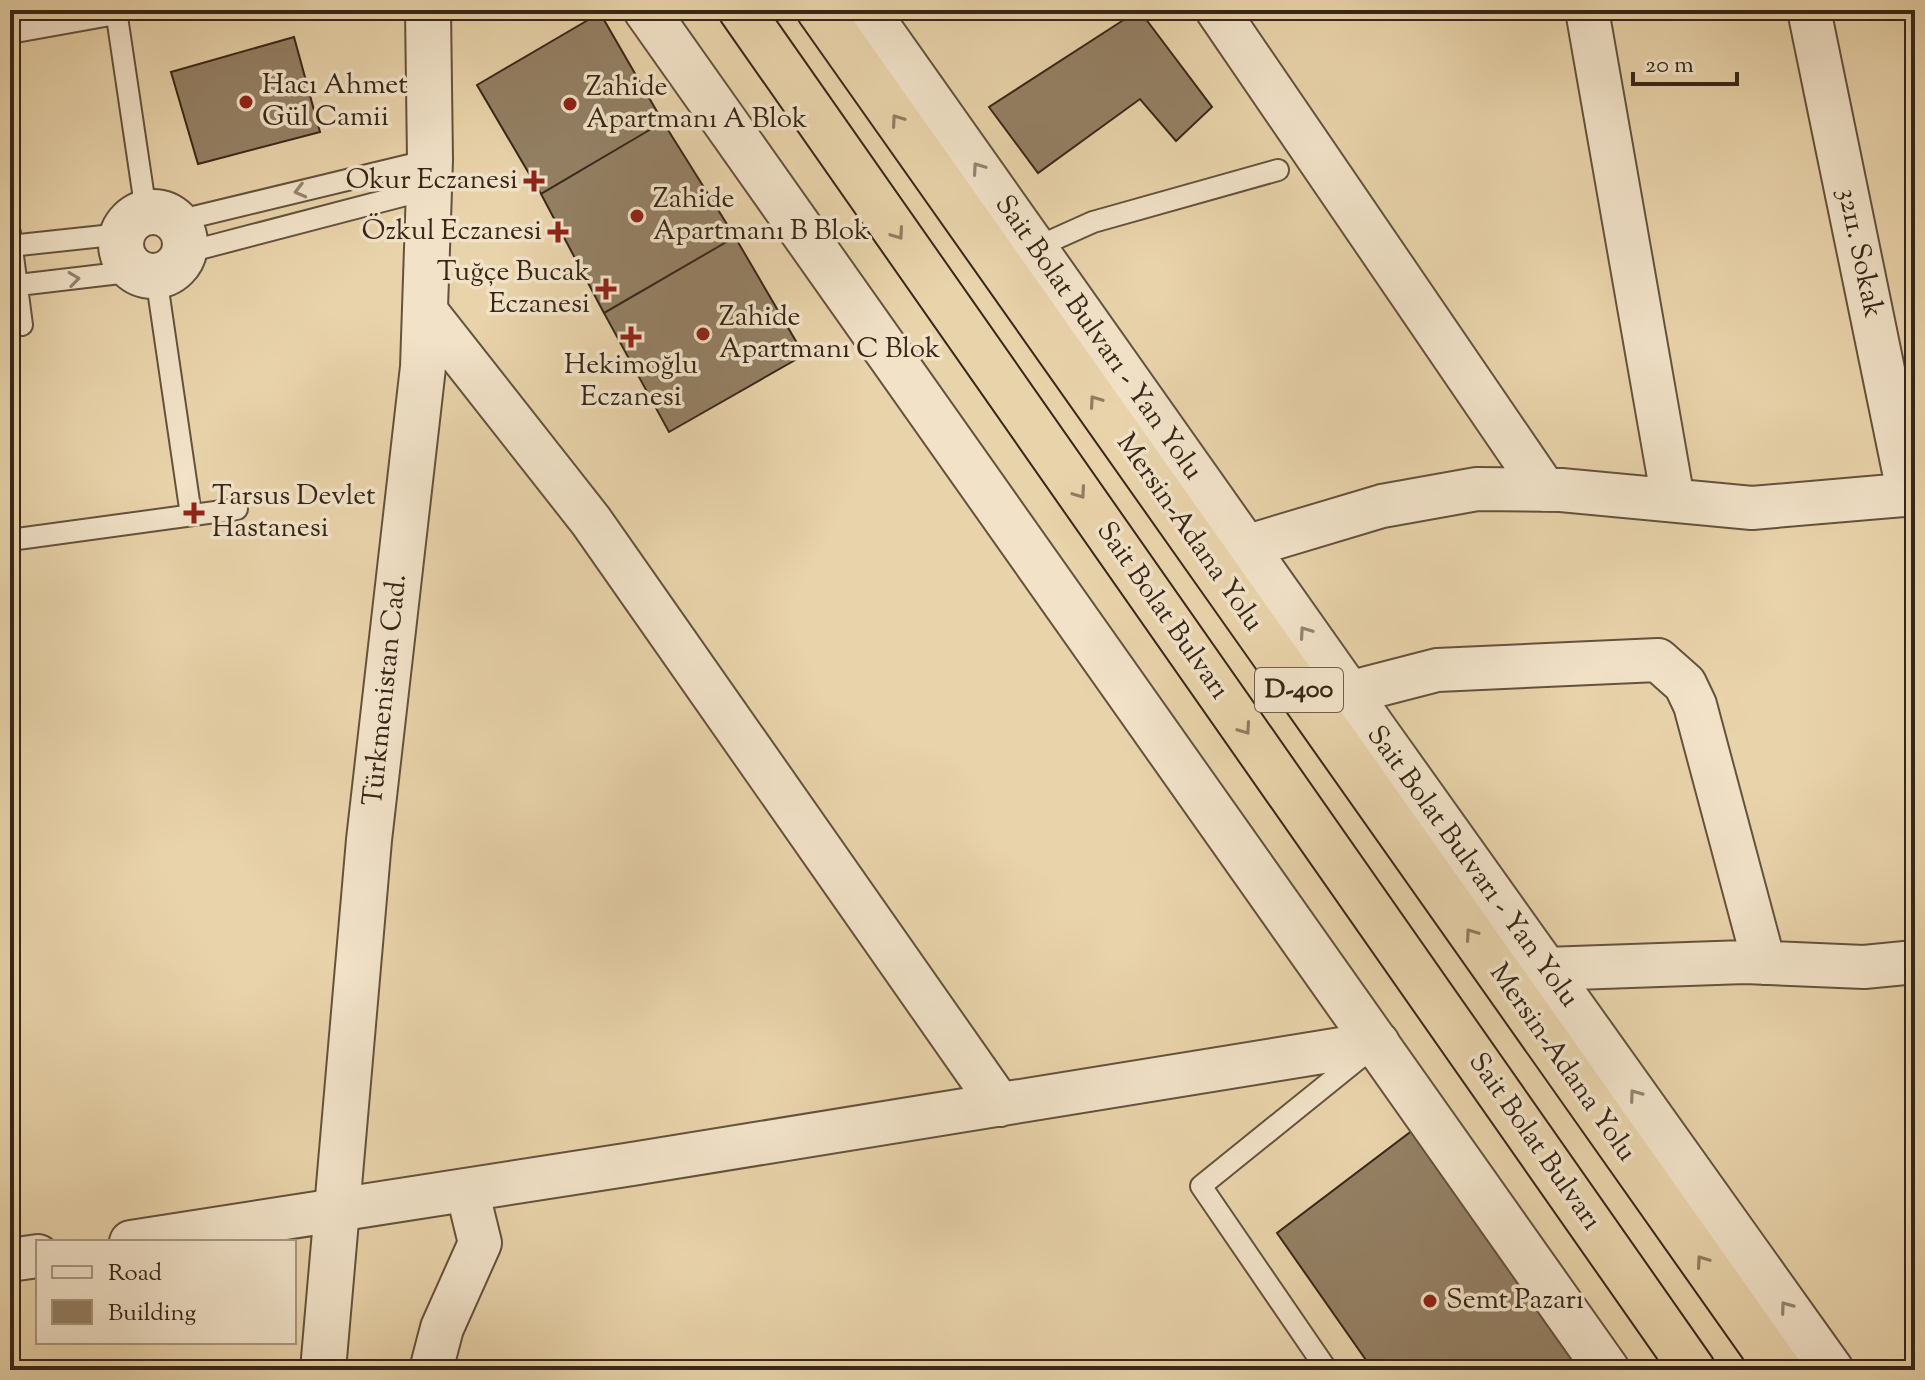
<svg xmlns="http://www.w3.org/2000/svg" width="1925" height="1380" viewBox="0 0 1925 1380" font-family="'Sorts Mill Goudy',serif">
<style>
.building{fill:#948064;stroke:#372719;stroke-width:2}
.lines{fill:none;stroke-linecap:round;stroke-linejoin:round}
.service-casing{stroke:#64523d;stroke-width:24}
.minor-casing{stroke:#64523d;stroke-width:46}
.tertiary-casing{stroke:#64523d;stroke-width:48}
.trunk-casing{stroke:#372719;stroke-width:48}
.service{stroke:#f1e2c8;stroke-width:20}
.minor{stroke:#f1e2c8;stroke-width:42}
.tertiary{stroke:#f1e2c8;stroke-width:44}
.trunk{stroke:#e9d3aa;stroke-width:44}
.oneway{stroke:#907d62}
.oneway2{stroke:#948470}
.poi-dot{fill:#8f2418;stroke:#f1e2c8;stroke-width:3}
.labels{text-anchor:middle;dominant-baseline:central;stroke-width:7;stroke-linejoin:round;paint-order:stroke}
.shield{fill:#f1e2c8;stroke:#6f5f4e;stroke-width:2}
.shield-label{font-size:26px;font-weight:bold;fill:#372719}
.poi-label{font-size:28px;fill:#372719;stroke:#f1e2c8;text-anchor:start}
.street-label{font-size:28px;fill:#372719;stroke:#f1e2c8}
</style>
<rect width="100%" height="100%" fill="#e9d3aa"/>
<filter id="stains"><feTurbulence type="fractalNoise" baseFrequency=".0025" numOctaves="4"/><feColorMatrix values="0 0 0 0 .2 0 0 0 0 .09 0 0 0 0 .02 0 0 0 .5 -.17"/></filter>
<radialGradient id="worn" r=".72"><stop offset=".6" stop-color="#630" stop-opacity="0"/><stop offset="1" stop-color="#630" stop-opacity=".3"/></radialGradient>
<path class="building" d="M 1139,10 L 1212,107 L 1176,141 L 1140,99 L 1038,173 L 989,107 Z
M 600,13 L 663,122 L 541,194 L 477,85 Z
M 294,37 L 320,132 L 198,164 L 171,72 Z
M 663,122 L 735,237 L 604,313 L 541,194 Z
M 735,237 L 804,355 L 669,432 L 604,313 Z
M 1413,1130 L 1585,1370 L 1373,1370 L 1277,1233 Z"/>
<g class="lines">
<defs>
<path id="service" d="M 116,10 L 146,212
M 10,33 L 116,14
M 177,221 L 430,160
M 10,233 L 22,325
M 10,246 L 122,234
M 1035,248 L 1093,222 L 1278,170
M 184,253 L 429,189
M 156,276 L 191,515
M 10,286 L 137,271
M 10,540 L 237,509
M 1327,1370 L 1201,1186 L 1367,1052"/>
<path id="minor" d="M 1217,10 L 1545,490
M 1587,10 L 1673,500
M 1809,10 L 1909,496
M 425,310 L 591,521 L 1000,1105
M 1245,547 L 1382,506 L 1477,489 L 1561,490 L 1752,508 L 1915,494
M 1348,693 L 1437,670 L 1658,660 L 1685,684 L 1695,705 L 1764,963
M 1545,969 L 1745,962 L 1864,967 L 1915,962
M 131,1242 L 632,1164 L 1378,1043
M 10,1260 L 38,1256
M 431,1370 L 442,1328 L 480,1243 L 467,1190"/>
<path id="tertiary" d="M 646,10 L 1607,1370
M 866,10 L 1376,732 L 1831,1370
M121 244a32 32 0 1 1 64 0a32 32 0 1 1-64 0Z
M 323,1370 L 369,840 L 423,367 L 430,160 L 428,10"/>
<path id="trunk" d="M 741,10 L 1693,1370
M 819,10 L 1779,1370"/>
</defs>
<use href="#service" class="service-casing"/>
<use href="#minor" class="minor-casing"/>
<use href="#tertiary" class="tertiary-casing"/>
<use href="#trunk" class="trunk-casing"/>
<use href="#service" class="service"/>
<use href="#minor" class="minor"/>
<use href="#tertiary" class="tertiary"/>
<use href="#trunk" class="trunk"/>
</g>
<defs><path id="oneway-chevron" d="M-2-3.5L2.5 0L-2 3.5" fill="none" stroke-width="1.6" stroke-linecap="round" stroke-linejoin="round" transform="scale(2)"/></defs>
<g class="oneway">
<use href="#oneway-chevron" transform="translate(897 120) rotate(-125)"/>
<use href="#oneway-chevron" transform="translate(898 234) rotate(55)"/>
<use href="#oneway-chevron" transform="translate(1095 401) rotate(-125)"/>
<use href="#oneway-chevron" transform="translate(1080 493) rotate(55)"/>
<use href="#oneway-chevron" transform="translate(1245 729) rotate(55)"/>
<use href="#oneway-chevron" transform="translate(1471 934) rotate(-125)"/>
<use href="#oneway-chevron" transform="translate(1702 1261) rotate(-125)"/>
</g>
<g class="oneway2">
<use href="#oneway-chevron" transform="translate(978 168) rotate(-125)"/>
<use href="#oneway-chevron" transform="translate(300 191) rotate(166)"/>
<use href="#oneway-chevron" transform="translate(74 279) rotate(-7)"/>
<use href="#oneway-chevron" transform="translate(1305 632) rotate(-125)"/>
<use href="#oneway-chevron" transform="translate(1635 1095) rotate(-126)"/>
<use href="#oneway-chevron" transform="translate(1786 1307) rotate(-126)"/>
</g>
<g class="poi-dot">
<circle cx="246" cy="102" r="8"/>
<circle cx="570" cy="104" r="8"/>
<path d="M530 169h8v8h8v8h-8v8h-8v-8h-8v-8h8z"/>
<circle cx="637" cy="216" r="8"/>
<path d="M554 220h8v8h8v8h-8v8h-8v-8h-8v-8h8z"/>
<path d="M602 277h8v8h8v8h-8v8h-8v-8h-8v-8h8z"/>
<circle cx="703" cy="334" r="8"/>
<path d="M627 325h8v8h8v8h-8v8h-8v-8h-8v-8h8z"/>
<path d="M190 501h8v8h8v8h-8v8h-8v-8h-8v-8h8z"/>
<circle cx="1430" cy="1301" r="8"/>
</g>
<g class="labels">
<rect class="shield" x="1255" y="668" width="88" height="44" rx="6"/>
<g class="shield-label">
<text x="1299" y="690">D-400</text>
</g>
<g class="poi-label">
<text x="262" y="86">Hacı Ahmet<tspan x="262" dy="32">Gül Camii</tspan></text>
<text x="586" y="88">Zahide<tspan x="586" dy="32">Apartmanı A Blok</tspan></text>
<text x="518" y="181" text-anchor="end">Okur Eczanesi</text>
<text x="653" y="200">Zahide<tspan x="653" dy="32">Apartmanı B Blok</tspan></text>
<text x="542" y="232" text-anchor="end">Özkul Eczanesi</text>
<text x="590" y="273" text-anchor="end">Tuğçe Bucak<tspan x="590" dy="32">Eczanesi</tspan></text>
<text x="719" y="318">Zahide<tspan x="719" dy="32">Apartmanı C Blok</tspan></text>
<text x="631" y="366" text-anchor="middle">Hekimoğlu<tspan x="631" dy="32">Eczanesi</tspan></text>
<text x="212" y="497">Tarsus Devlet<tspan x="212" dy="32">Hastanesi</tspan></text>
<text x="1446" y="1301">Semt Pazarı</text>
</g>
<g class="street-label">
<text transform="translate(1859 253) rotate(78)">3211. Sokak</text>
<text transform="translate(1098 338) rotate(55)">Sait Bolat Bulvarı - Yan Yolu</text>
<text transform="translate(1189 533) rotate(55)">Mersin-Adana Yolu</text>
<text transform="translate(1162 611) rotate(55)">Sait Bolat Bulvarı</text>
<text transform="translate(386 690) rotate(-84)">Türkmenistan Cad.</text>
<text transform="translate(1472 867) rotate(54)">Sait Bolat Bulvarı - Yan Yolu</text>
<text transform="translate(1562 1063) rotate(55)">Mersin-Adana Yolu</text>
<text transform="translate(1534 1142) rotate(55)">Sait Bolat Bulvarı</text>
</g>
</g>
<rect width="1925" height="1380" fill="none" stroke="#e9d3aa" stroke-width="40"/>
<rect x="12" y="12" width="1901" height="1356" fill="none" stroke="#372719" stroke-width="4"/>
<rect x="20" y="20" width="1885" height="1340" fill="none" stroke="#372719" stroke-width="2"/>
<rect x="36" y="1240" width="260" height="104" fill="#f1e2c8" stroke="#a79782" stroke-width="2"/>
<rect x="52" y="1266" width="40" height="12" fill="#f1e2c8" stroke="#a79782" stroke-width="2"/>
<text x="108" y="1280" font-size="24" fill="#372719">Road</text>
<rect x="52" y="1300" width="40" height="24" fill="#948064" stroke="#a79782" stroke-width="2"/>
<text x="108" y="1320" font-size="24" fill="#372719">Building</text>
<path d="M1633 72v12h104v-12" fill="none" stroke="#372719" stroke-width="4"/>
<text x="1645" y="72" font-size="24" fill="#372719" stroke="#f1e2c8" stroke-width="6" paint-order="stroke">20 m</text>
<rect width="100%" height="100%" filter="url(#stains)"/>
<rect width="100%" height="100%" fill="url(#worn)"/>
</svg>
